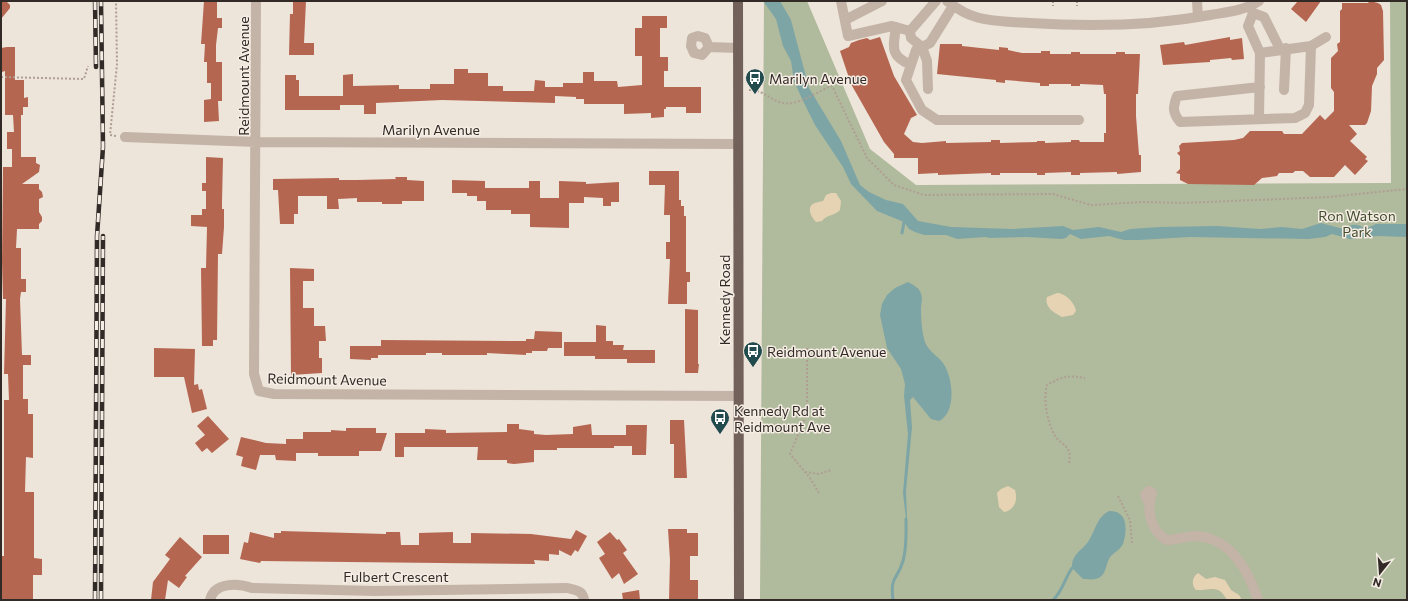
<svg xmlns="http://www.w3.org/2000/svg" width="1408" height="601" viewBox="0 0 1408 601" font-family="Commissioner,sans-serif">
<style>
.green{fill:#b0ba9c}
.sand{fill:#e5d3b4}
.water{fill:#7da5a6}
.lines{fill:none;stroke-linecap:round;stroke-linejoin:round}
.stream{stroke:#7da5a6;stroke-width:3}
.building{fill:#b56650}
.path{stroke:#af9e92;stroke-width:2;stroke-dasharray:2 2;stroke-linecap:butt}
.minor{stroke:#c3b4a7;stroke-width:10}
.major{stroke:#71615a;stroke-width:10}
.rail-casing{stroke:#312a27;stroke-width:4.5}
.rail{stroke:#f6eee5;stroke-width:3;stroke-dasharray:9;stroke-linecap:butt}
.labels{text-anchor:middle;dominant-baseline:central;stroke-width:3;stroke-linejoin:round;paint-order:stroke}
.street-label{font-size:14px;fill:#312a27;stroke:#f6eee5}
.poi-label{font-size:14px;fill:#312a27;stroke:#f6eee5;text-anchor:start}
.park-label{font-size:14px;fill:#424c2e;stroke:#f6eee5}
</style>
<rect width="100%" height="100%" fill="#ede4da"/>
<path class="green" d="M 764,1 L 807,1 L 870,149 L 916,185 L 1391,183 L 1390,1 L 1407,1 L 1407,600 L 760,600 Z"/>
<path class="sand" d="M 831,193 L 836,193 L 841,201 L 840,210 C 835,216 827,214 822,221 L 816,222 C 812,218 806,208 813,204 C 816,202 820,202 823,201 L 826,195 Z
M 1057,293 C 1065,293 1075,303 1076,311 L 1073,315 L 1062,317 C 1054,313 1044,307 1047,297 Z
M 1008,486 L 1015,490 C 1018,500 1015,510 1004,512 L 999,507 L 997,493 L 1001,489 Z
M 1198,573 L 1206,579 L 1215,577 L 1225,580 L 1231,590 L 1239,595 L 1242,600 L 1227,600 C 1218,583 1210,591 1196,590 C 1191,585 1192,577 1198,573 Z"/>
<path class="water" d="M 763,1 L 780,1 L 791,20 L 809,88 L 841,141 L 860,185 L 869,192 L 886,200 L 903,204 L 918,221 L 951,227 L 1013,229 L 1063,226 L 1073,230 L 1099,227 L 1121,232 L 1130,229 L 1160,227 L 1217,226 L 1260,229 L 1282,227 L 1302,229 L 1321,223 L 1343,229 C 1352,224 1357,223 1365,229 L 1376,224 L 1407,224 L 1407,237 L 1378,236 L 1350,239 L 1332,234 L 1325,237 L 1308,239 L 1190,237 L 1139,240 L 1124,240 L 1109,236 L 1081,239 L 1070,234 L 1066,238 L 1061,239 L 1027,237 L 989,238 L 986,237 L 957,239 L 946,235 L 924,235 L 915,232 L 909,229 L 904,222 L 877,211 L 851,184 L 843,167 L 815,125 L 803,101 L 794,81 L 791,61 L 783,46 L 776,19 Z
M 908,282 C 913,285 920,288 921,294 C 923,298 921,304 921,309 C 921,319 922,333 925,342 C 928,351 938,356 943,363 C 953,377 957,412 939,421 L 931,419 L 913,397 L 910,400 L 912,427 L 906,491 L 907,518 L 906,519 L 903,493 L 908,434 L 904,396 L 905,384 L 901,369 L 887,348 L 880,315 L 882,304 L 887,295 L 895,288 Z
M 1109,511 C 1129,510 1127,532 1123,544 C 1120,550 1113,553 1110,557 C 1105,565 1107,577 1095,579 C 1092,580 1086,579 1083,579 L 1072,568 C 1071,555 1081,551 1088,542 C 1096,530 1096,518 1109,511 Z"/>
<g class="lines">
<path class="stream" d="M 902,233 L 904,222
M 893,600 C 890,575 897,581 903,561 C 907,547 906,533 906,519
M 1053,600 C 1062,592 1065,578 1072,568"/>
</g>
<path class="building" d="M 1,1 L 6,1 L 10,5 L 10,8 L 1,19 Z
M 204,1 L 217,1 L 217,18 L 222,18 L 222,28 L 218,28 L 216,45 L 216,62 L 222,62 L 222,101 L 218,101 L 219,121 L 204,122 L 204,100 L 211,99 L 211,83 L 207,83 L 207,62 L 204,62 L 205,44 L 201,44 Z
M 293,1 L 306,1 L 304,43 L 314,43 L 314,55 L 289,55 L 290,14 L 293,14 Z
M 1298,1 L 1321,1 L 1306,22 L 1291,9 Z
M 1370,1 L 1378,3 L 1381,5 L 1383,11 L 1384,60 L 1377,68 L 1377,74 L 1372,86 L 1371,111 L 1367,123 L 1365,125 L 1349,125 L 1357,134 L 1350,141 L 1367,157 L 1365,159 L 1368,161 L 1355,175 L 1345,165 L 1334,177 L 1310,177 L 1303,171 L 1295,171 L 1293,173 L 1279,173 L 1277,176 L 1262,178 L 1254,185 L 1188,184 L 1180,180 L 1180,174 L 1176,173 L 1180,169 L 1180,156 L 1177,153 L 1180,151 L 1179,146 L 1182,143 L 1234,140 L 1243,138 L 1250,131 L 1282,131 L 1284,134 L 1302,134 L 1320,115 L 1325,120 L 1334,111 L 1334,92 L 1331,88 L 1331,58 L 1338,51 L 1337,44 L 1340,42 L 1340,11 L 1342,9 L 1342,3 L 1368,3 Z
M 642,16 L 667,16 L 667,28 L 660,28 L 660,57 L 668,57 L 668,71 L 664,71 L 664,87 L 701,87 L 701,113 L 686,113 L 686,107 L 666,107 L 666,109 L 664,109 L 664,117 L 651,118 L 651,113 L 624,114 L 624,104 L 584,104 L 584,99 L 576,99 L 576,97 L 555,96 L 555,103 L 442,100 L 376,103 L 376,114 L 364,114 L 364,105 L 340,105 L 340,110 L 285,110 L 285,75 L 296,75 L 296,80 L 299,80 L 299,96 L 343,96 L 343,75 L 353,74 L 353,86 L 399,85 L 399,89 L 430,89 L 430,84 L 454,84 L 454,69 L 468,69 L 468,73 L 488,73 L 488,86 L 503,86 L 503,91 L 534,91 L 535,80 L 545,81 L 545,87 L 563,87 L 563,83 L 583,83 L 583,72 L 594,72 L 594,81 L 617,81 L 618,87 L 642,85 L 642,56 L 635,56 L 635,28 L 642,28 Z
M 880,37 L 894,76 L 917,115 L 911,118 L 904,134 L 913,142 L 922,143 L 946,141 L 946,143 L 991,142 L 991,140 L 1000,140 L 1000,143 L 1037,142 L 1037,141 L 1045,141 L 1045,143 L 1071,142 L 1071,140 L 1079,140 L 1080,142 L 1104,142 L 1104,133 L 1106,133 L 1106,94 L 1104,94 L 1103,85 L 1080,84 L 1080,86 L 1071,86 L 1071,84 L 1049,84 L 1049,86 L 1040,86 L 1040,83 L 1005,80 L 1005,83 L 996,82 L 996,80 L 937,74 L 940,44 L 962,44 L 962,46 L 999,50 L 999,47 L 1008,48 L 1008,50 L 1022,53 L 1041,53 L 1041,51 L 1050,51 L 1050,54 L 1071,54 L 1071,52 L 1080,52 L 1080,54 L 1116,54 L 1116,52 L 1125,52 L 1125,54 L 1140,54 L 1138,94 L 1136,94 L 1136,116 L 1139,155 L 1141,155 L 1141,172 L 1117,174 L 1117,172 L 1080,173 L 1080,175 L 1071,175 L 1071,172 L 1045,173 L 1045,175 L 1037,175 L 1037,173 L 1000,173 L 1000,175 L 991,175 L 991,173 L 938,175 L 938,173 L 918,174 L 918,158 L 894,158 L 894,154 L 884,142 L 851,84 L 840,51 L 849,47 L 851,43 L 859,40 L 867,38 L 870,40 Z
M 1230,37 L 1230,40 L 1242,38 L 1244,59 L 1232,60 L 1231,58 L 1210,60 L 1210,62 L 1163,65 L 1160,45 L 1184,42 L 1185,45 Z
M 7,47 L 15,47 L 15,80 L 24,80 L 24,98 L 28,97 L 28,107 L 23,107 L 23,115 L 21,115 L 21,157 L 36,157 L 36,163 L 40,165 L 39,172 L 22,184 L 39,184 L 39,189 L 42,192 L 43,197 L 39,199 L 39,212 L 42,217 L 42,221 L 39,224 L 39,229 L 17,229 L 16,248 L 21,248 L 21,279 L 26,279 L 26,292 L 21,292 L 20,299 L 22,355 L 31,355 L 31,365 L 23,365 L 23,399 L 28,399 L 28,414 L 33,414 L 33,458 L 26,457 L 25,492 L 34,492 L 34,558 L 42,559 L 42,575 L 33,575 L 33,600 L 2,600 L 2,556 L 4,556 L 4,400 L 9,400 L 8,374 L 4,374 L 6,299 L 3,299 L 2,262 L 3,167 L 12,167 L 12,149 L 7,149 L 7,132 L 14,132 L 13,115 L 5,115 L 5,71 L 2,72 L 1,69 L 1,48 Z
M 206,157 L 223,158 L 222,202 L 222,209 L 224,209 L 224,227 L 222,254 L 218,254 L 217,340 L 213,340 L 213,346 L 202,346 L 201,268 L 206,268 L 207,227 L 191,226 L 191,215 L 202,215 L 202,209 L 206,209 L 206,191 L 202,191 L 202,183 L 206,183 Z
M 649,171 L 679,171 L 679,200 L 681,200 L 681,206 L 684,206 L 684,216 L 686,216 L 686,272 L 690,272 L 690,282 L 687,282 L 687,304 L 668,304 L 670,259 L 666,259 L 666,242 L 670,242 L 670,215 L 664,215 L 665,185 L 649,185 Z
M 395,177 L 407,177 L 407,180 L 424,181 L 424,201 L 402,201 L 402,204 L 382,204 L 382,202 L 357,202 L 357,198 L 338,199 L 339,209 L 327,209 L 327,196 L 298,196 L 298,214 L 294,214 L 294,224 L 280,224 L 278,190 L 273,190 L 273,179 L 339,178 L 339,180 L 357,180 L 396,179 Z
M 452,180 L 485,181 L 485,188 L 529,188 L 529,181 L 540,181 L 540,198 L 559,198 L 559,181 L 586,182 L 586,184 L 619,182 L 619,202 L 611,202 L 611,206 L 603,206 L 603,198 L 584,197 L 584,203 L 569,203 L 569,228 L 530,227 L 530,214 L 511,214 L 511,210 L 486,210 L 486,201 L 477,201 L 477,196 L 467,196 L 467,193 L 452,193 Z
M 290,268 L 314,269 L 314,281 L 303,281 L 303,308 L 314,308 L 314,326 L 325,326 L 326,341 L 319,341 L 319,358 L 322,358 L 322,373 L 291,375 Z
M 685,309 L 698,310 L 698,364 L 699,364 L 698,373 L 685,373 Z
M 596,325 L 606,326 L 606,341 L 613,341 L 613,345 L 624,345 L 623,350 L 655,350 L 655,363 L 627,363 L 627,359 L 595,359 L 595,356 L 564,356 L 564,342 L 596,342 Z
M 535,331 L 562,332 L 562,348 L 548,348 L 547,351 L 532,351 L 532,353 L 526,353 L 526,355 L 487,353 L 487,355 L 442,355 L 442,353 L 426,353 L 426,355 L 378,355 L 378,358 L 371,358 L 371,360 L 350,359 L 350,346 L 381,346 L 381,340 L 526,341 L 526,339 L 534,339 Z
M 154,348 L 195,349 L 194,385 L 198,384 L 199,390 L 202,389 L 207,409 L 192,413 L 184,377 L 154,377 Z
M 208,416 L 229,439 L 212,453 L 207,448 L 202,452 L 195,443 L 205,435 L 197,426 Z
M 670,420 L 684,420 L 687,478 L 674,478 L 674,444 L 670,444 Z
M 507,424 L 519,424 L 519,429 L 534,431 L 534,434 L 546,435 L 573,434 L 573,427 L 591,424 L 592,435 L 626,435 L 626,425 L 647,425 L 646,455 L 632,455 L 632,446 L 614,446 L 614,448 L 557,448 L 557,450 L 534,450 L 534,462 L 514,464 L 507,463 L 507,460 L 477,460 L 478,447 L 404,447 L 404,457 L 395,457 L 395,433 L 425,433 L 425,429 L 446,430 L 446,433 L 507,432 Z
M 346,428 L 376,428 L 376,433 L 387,433 L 381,451 L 359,451 L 359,456 L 318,456 L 318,453 L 296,453 L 296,461 L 276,460 L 275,455 L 260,455 L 256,470 L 241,466 L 243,457 L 236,455 L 241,437 L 266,443 L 286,444 L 286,439 L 303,439 L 303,432 L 331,432 L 331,430 L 346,431 Z
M 668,529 L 687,529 L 687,533 L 698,533 L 698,556 L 690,556 L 690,580 L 698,580 L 698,600 L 669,600 L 670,560 Z
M 576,530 L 587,536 L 578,552 L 575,550 L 571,556 L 559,550 L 559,555 L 549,554 L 549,561 L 534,560 L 535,564 L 348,562 L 261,561 L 260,563 L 240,559 L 244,542 L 248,543 L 250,532 L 274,538 L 274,533 L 281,533 L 281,531 L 386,534 L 386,532 L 400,532 L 401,545 L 419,545 L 419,533 L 453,532 L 453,543 L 471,543 L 471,533 L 531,534 L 571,539 Z
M 610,532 L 617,540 L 619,539 L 627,550 L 623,553 L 638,574 L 624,584 L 619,573 L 612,579 L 599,558 L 605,554 L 597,542 Z
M 203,535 L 229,535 L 229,554 L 203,554 Z
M 180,537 L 202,557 L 185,576 L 187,577 L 179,588 L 168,580 L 165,600 L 151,600 L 153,582 L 170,559 L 165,555 Z
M 639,590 L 640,600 L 623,600 L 622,593 Z"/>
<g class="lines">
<path class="path" d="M 1053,1 L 1053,6
M 1077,1 L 1077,6
M 1,77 L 84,79 L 88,66
M 749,90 C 765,90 769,100 783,103 C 799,106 817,91 832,86 L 867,158 L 894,185 L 924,195 L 1053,194 L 1091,205 L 1142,202 L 1183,203 L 1329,197 L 1407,189
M 116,136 L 110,135 L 117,64 L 116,1
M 807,348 L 807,402 L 805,418 L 790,454 L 810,478 L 819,493
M 1069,463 C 1073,444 1059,445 1054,434 C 1047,420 1043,400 1047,385 C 1063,376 1068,375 1085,378
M 805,472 L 819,474 L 831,470
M 1118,496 L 1130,520 L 1132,543"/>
<path class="minor" d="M 256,1 L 254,374 L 259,391 L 274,394 L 738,396
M 841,1 L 848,36 L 892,26 L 910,31
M 947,1 C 956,8 965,14 976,17 C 993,22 1013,22 1030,23 C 1090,27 1151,26 1210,15 C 1227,12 1243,11 1259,1
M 1197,1 L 1198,17
M 953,6 L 930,43 L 916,50 L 906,80 L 922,110 L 937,120 L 1079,120
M 1250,7 L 1253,13 L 1264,17 L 1280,49
M 1253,13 L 1248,26 L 1260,53 L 1259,118
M 845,20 L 882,1
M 896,27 C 893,48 890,56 911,65
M 1311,46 L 1326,37
M 709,47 L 702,55 L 694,53 L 691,46 L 692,38 L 698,36 L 705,38 L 709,47 L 738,48
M 1260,53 L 1311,46 L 1309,105 L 1305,113 L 1295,118 L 1180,122 C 1172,112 1173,107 1177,96 L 1260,87
M 928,89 L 927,61 L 922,47 L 911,38 L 910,31 L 936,1
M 1284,90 L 1286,48
M 125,137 L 257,142 L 737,144
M 1149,503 L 1145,495 L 1149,491 L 1152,493 C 1146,510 1150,529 1166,540 C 1176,540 1186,536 1196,536 C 1231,538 1248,570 1258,600
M 210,600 C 214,582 238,583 252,588 L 374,591 L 567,588 C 575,590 583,590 584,600"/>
<path class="major" d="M 738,1 L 739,600"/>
<defs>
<path id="rail" d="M 95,1 L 96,67
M 95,600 L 97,236 L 103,147 L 101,1
M 101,600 L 103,236"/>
</defs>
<use href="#rail" class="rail-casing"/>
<use href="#rail" class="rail"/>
</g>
<defs>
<symbol id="bus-pin" viewBox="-11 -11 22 30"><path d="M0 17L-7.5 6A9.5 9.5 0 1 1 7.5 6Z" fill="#224b4d" stroke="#f6eee5"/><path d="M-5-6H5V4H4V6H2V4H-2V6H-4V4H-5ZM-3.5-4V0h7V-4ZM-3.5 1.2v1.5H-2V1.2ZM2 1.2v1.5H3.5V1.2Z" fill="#fff"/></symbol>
</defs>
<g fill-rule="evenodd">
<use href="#bus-pin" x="744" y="67" width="22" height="30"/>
<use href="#bus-pin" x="742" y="340" width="22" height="30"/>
<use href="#bus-pin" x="709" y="407" width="22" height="30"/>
</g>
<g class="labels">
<g class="street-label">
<text transform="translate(243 76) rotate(-90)">Reidmount Avenue</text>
<text x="431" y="129">Marilyn Avenue</text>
<text transform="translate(724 300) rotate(-90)">Kennedy Road</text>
<text transform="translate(327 379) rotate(1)">Reidmount Avenue</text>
<text x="396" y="576">Fulbert Crescent</text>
</g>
<g class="poi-label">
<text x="769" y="78">Marilyn Avenue</text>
<text x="767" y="351">Reidmount Avenue</text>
<text x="734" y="410">Kennedy Rd at<tspan x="734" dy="16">Reidmount Ave</tspan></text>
</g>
<g class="park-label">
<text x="1357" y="215">Ron Watson<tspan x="1357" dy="16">Park</tspan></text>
</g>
</g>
<rect width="1408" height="601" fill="none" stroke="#312a27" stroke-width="4"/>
<g transform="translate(1380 573) rotate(197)" stroke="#f6eee5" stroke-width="3" paint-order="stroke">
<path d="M0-3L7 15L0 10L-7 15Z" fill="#312a27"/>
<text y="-6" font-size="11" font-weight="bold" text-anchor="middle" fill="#312a27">N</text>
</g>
</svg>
